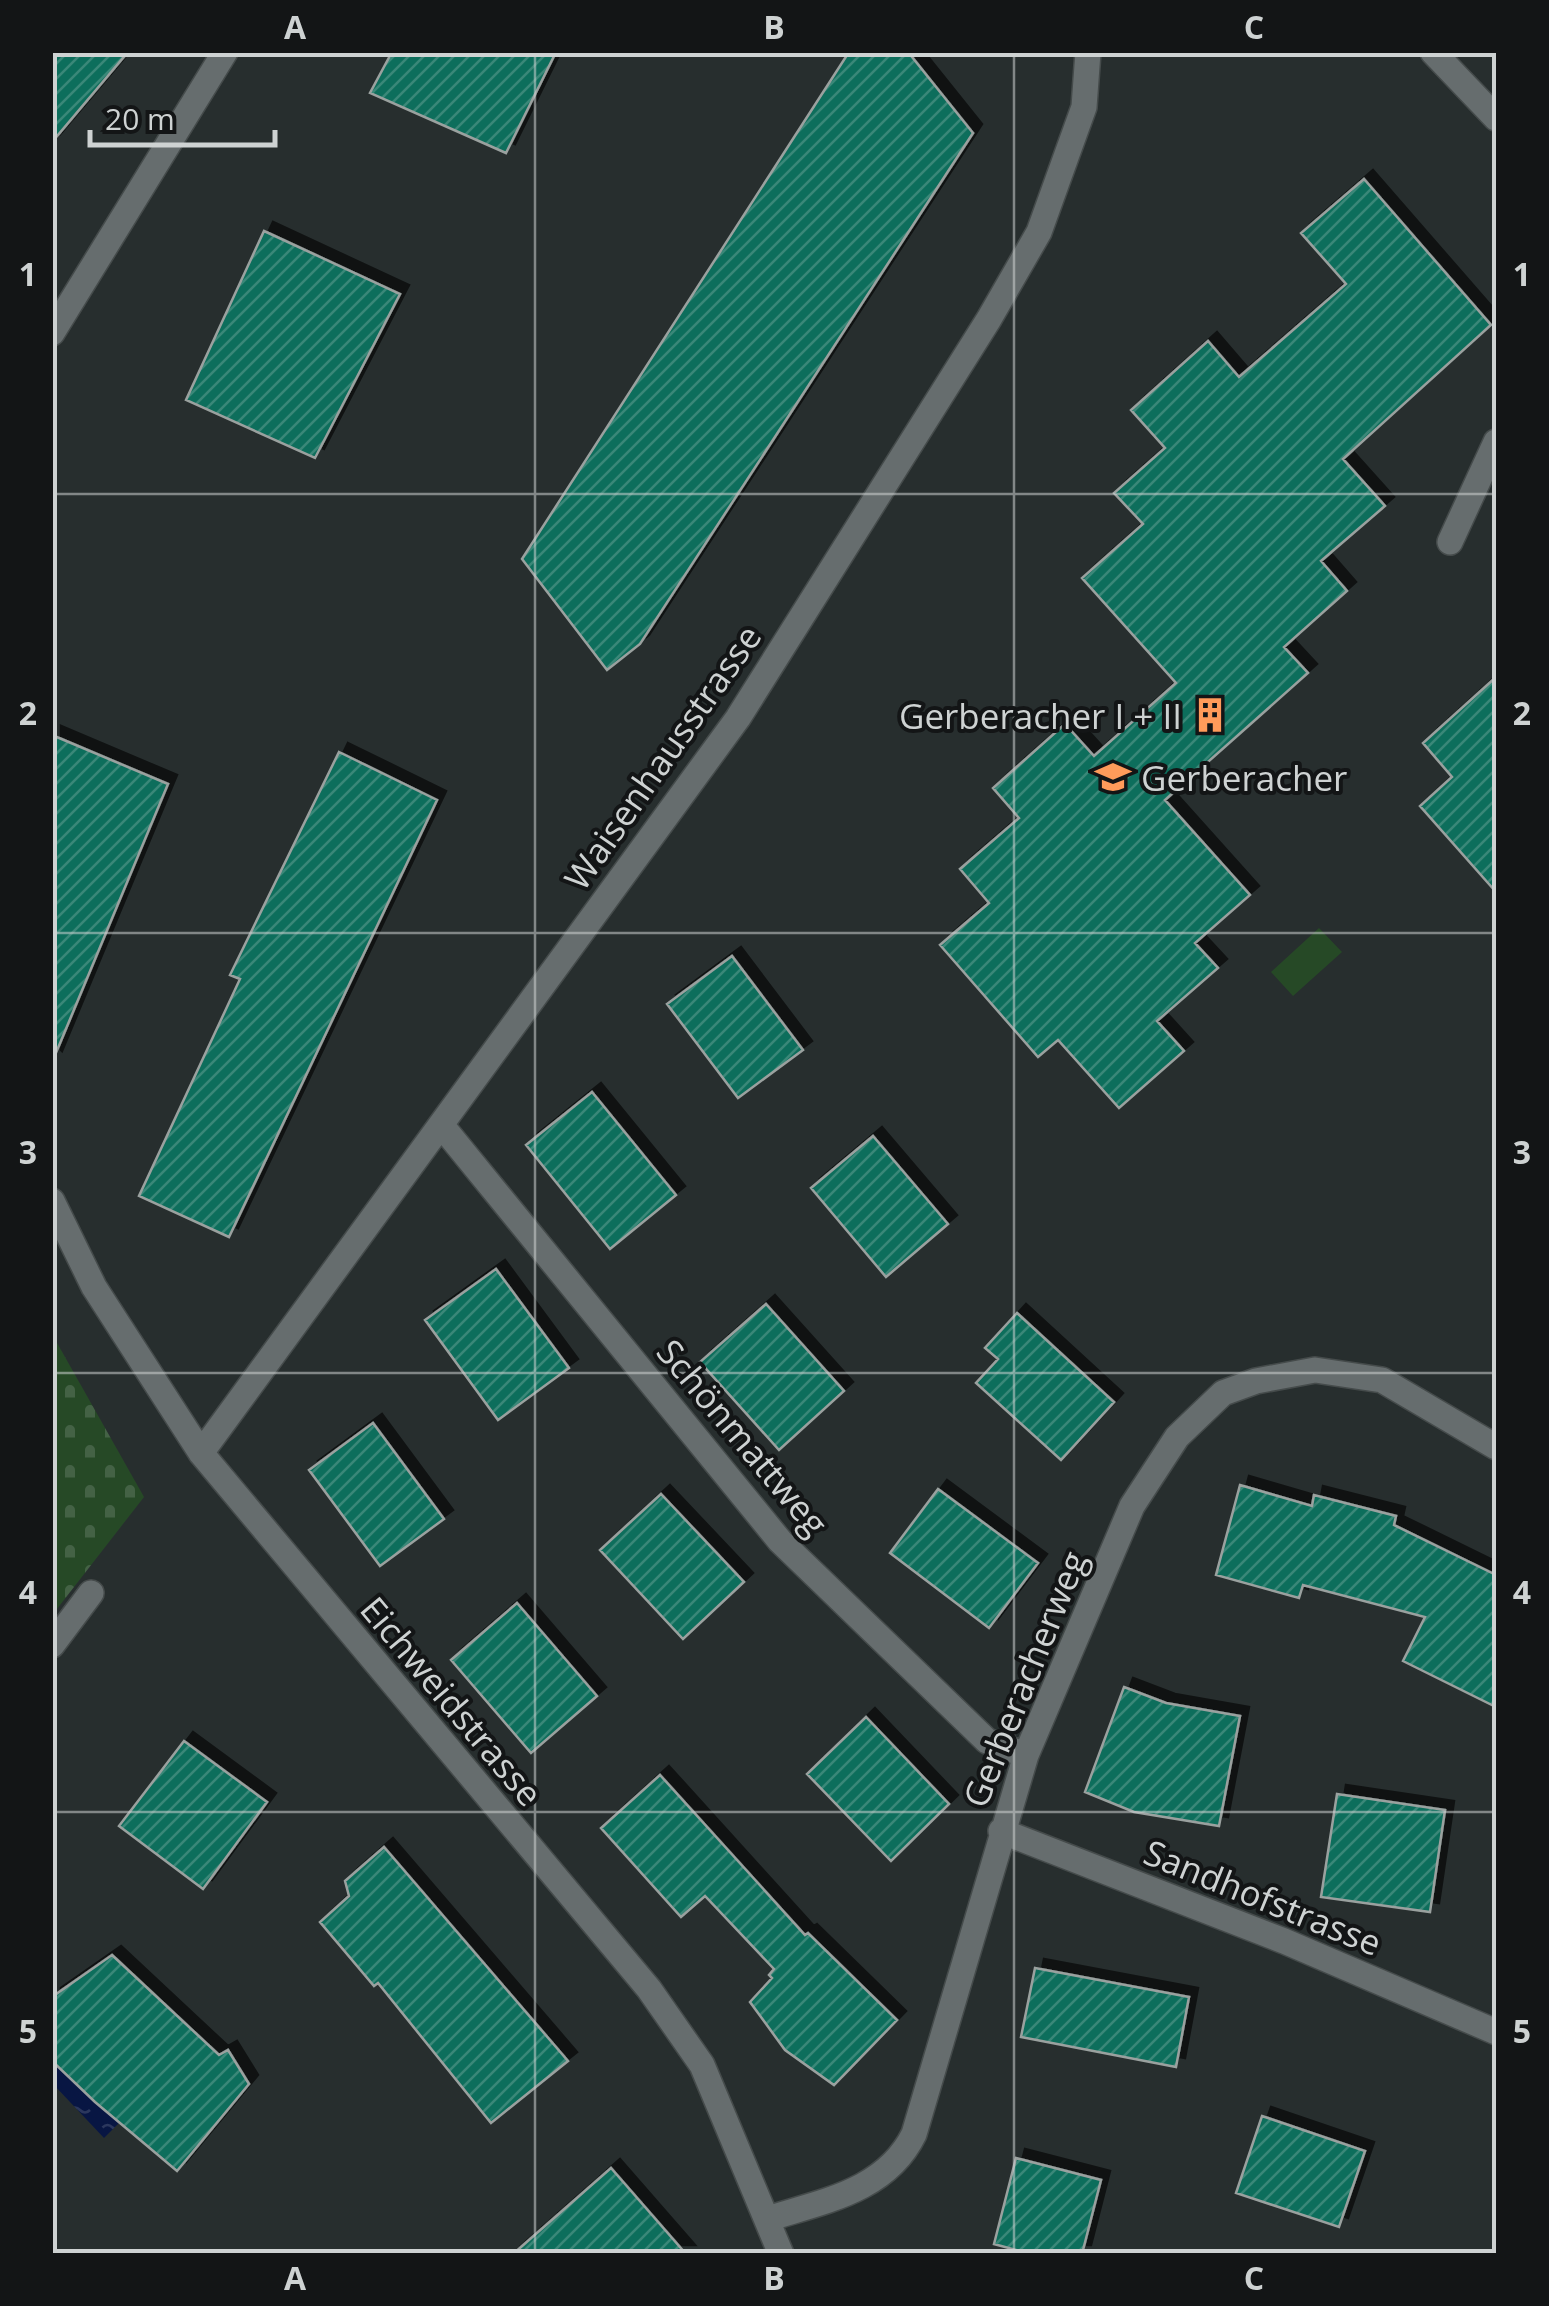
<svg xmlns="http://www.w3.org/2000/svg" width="1549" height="2306" viewBox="0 0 1549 2306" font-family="'Open Sans',sans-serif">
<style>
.grass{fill:#264926}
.cemetery{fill:url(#cemetery-stones)}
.water{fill:url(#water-ripples)}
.building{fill:url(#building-hatch);stroke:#9aa19f;stroke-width:2.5;filter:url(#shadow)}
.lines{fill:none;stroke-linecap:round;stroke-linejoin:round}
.lane-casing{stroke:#454b4b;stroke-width:28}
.street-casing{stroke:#454b4b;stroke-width:28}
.lane{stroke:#666d6e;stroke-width:25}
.street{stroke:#666d6e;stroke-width:25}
.grid{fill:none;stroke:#ced2d2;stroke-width:2.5;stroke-opacity:0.55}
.labels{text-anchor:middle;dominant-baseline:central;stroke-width:8;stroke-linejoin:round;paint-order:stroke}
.poi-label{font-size:35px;fill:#ced2d2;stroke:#131516;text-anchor:end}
.street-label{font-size:35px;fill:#ced2d2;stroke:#131516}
.neatline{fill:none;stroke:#ced2d2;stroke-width:4}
.grid-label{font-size:32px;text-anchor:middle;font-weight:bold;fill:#ced2d2}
</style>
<defs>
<pattern id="cemetery-stones" width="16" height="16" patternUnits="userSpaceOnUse" patternTransform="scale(2.5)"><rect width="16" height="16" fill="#264926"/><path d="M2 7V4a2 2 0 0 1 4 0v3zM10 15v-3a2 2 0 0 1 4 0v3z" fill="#446245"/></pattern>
<pattern id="water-ripples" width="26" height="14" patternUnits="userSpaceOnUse" patternTransform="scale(2.5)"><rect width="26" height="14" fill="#081643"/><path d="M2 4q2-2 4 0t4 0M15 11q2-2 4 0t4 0" fill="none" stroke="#2b375d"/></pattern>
<pattern id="building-hatch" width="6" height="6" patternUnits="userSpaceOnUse" patternTransform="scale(2.5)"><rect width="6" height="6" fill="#0d6e5b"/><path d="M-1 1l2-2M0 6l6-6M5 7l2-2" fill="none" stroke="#3a8879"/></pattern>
<filter id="shadow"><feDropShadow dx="9" dy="-9" stdDeviation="0" flood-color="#0009"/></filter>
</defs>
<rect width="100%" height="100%" fill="#272e2e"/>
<path class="grass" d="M 1319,928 L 1342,952 L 1293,996 L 1271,972 Z"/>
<path class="cemetery" d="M 52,1334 L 144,1497 L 53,1614 L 52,1614 Z"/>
<path class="water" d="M 52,2048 L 122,2120 L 104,2138 L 53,2084 Z"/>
<path class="building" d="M 52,52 L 128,52 L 52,142 Z
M 392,52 L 556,52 L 506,153 L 370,93 Z
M 849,52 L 908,52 L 973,133 L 640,644 L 607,670 L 522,559 Z
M 1364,179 L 1491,325 L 1343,459 L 1385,506 L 1321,561 L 1347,591 L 1284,647 L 1308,673 L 1165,800 L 1250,895 L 1195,943 L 1218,968 L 1157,1021 L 1184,1051 L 1119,1108 L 1058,1040 L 1038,1057 L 940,945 L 989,903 L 960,869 L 1019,818 L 993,788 L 1065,724 L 1094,756 L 1176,683 L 1082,578 L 1143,524 L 1114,493 L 1165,448 L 1131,410 L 1208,341 L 1239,377 L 1346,284 L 1301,233 Z
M 264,231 L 400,294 L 315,458 L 186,400 Z
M 1496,677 L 1496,892 L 1420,806 L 1452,777 L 1423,743 Z
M 52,735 L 168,784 L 53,1060 L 52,1059 Z
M 339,752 L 437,800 L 229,1237 L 139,1196 L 240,979 L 230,975 Z
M 732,956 L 803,1050 L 738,1098 L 667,1004 Z
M 592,1092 L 676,1195 L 610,1249 L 526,1145 Z
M 873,1136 L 948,1224 L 886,1277 L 811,1188 Z
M 496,1269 L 569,1368 L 498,1420 L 425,1320 Z
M 766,1304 L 844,1391 L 779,1450 L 700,1362 Z
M 1017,1313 L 1114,1402 L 1061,1460 L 976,1383 L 998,1359 L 985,1348 Z
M 373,1423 L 444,1519 L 380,1566 L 309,1470 Z
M 1240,1485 L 1312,1506 L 1314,1495 L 1396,1516 L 1394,1525 L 1496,1575 L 1496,1707 L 1403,1661 L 1425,1617 L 1303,1585 L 1299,1598 L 1216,1575 Z
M 938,1489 L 1038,1563 L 989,1628 L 890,1553 Z
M 661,1494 L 744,1582 L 683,1639 L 600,1550 Z
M 517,1603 L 597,1696 L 531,1753 L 451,1660 Z
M 1124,1687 L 1166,1703 L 1240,1716 L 1219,1826 L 1134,1812 L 1085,1792 Z
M 866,1717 L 949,1804 L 891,1861 L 807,1774 Z
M 184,1741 L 267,1802 L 203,1889 L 119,1826 Z
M 660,1775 L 805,1935 L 808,1933 L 897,2020 L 834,2085 L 785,2050 L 750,2002 L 772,1978 L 769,1975 L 774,1969 L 705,1896 L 681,1917 L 601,1828 Z
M 1337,1794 L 1445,1810 L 1430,1912 L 1321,1897 Z
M 384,1847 L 568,2061 L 491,2123 L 378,1983 L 374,1986 L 320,1922 L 349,1896 L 345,1881 Z
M 112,1955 L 219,2055 L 228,2050 L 249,2084 L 177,2171 L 95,2102 L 52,2061 L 52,1997 Z
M 1035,1968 L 1189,1997 L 1176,2067 L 1021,2037 Z
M 1262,2116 L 1365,2151 L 1339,2227 L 1236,2193 Z
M 1016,2158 L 1101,2180 L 1082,2254 L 1031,2254 L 994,2244 Z
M 611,2168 L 686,2254 L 513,2254 Z"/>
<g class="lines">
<defs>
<path id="lane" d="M 1450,542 L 1496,442"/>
<path id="street" d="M 1433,52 L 1496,118
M 52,333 L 225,52
M 442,1126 L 780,1541 L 987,1741 L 1026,1755
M 52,1201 L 94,1287 L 201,1453 L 649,1989 L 702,2065 L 781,2254
M 201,1453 L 738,718 L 989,319 L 1039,232 L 1084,107 L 1088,52
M 52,1645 L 91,1593
M 1001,1831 L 1284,1941 L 1496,2032
M 767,2219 C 824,2201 886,2191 914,2134 L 1026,1755 L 1132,1506 L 1177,1437 L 1223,1393 L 1256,1381 L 1315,1370 L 1382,1380 L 1496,1447"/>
</defs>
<use href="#lane" class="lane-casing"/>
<use href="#street" class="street-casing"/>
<use href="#lane" class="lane"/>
<use href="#street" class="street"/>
</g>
<path class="grid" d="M 535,52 L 535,2254M 1014,52 L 1014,2254M 52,494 L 1496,494M 52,933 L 1496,933M 52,1373 L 1496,1373M 52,1812 L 1496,1812"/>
<defs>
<symbol id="building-bare" viewBox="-9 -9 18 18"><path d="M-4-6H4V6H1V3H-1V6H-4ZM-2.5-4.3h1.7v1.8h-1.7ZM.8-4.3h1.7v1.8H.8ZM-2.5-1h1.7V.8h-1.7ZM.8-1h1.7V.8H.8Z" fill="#ff9b5a" stroke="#131516" stroke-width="2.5" paint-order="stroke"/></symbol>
<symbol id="school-bare" viewBox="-9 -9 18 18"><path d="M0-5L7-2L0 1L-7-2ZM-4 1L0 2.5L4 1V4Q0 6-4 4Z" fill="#ff9b5a" stroke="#131516" stroke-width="2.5" paint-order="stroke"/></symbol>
</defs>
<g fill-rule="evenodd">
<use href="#building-bare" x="1185" y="690" width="50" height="50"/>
<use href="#school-bare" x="1088" y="752" width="50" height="50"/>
</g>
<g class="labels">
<g class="poi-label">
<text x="1182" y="715">Gerberacher I + II</text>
<text x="1141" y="777" text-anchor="start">Gerberacher</text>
</g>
<g class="street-label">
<text transform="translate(662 757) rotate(-55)">Waisenhausstrasse</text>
<text transform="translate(743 1437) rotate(50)">Schönmattweg</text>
<text transform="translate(1024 1679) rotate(-68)">Gerberacherweg</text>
<text transform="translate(452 1701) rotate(50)">Eichweidstrasse</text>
<text transform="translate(1263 1897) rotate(22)">Sandhofstrasse</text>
</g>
</g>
<rect width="1549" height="2306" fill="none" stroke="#131516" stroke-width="110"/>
<path d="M90 130v15h185v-15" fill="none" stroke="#ced2d2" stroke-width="5"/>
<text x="105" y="130" font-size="30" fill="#ced2d2" stroke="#131516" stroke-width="8" paint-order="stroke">20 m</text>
<rect x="55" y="55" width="1439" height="2196" class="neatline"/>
<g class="grid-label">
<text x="295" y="39">A</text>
<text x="774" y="39">B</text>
<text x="1254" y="39">C</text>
<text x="28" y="286">1</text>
<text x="1522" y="286">1</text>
<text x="28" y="725">2</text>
<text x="1522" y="725">2</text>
<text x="28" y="1164">3</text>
<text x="1522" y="1164">3</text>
<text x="28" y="1604">4</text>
<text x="1522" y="1604">4</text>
<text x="28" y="2043">5</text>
<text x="1522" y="2043">5</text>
<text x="295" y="2290">A</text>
<text x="774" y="2290">B</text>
<text x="1254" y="2290">C</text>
</g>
</svg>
